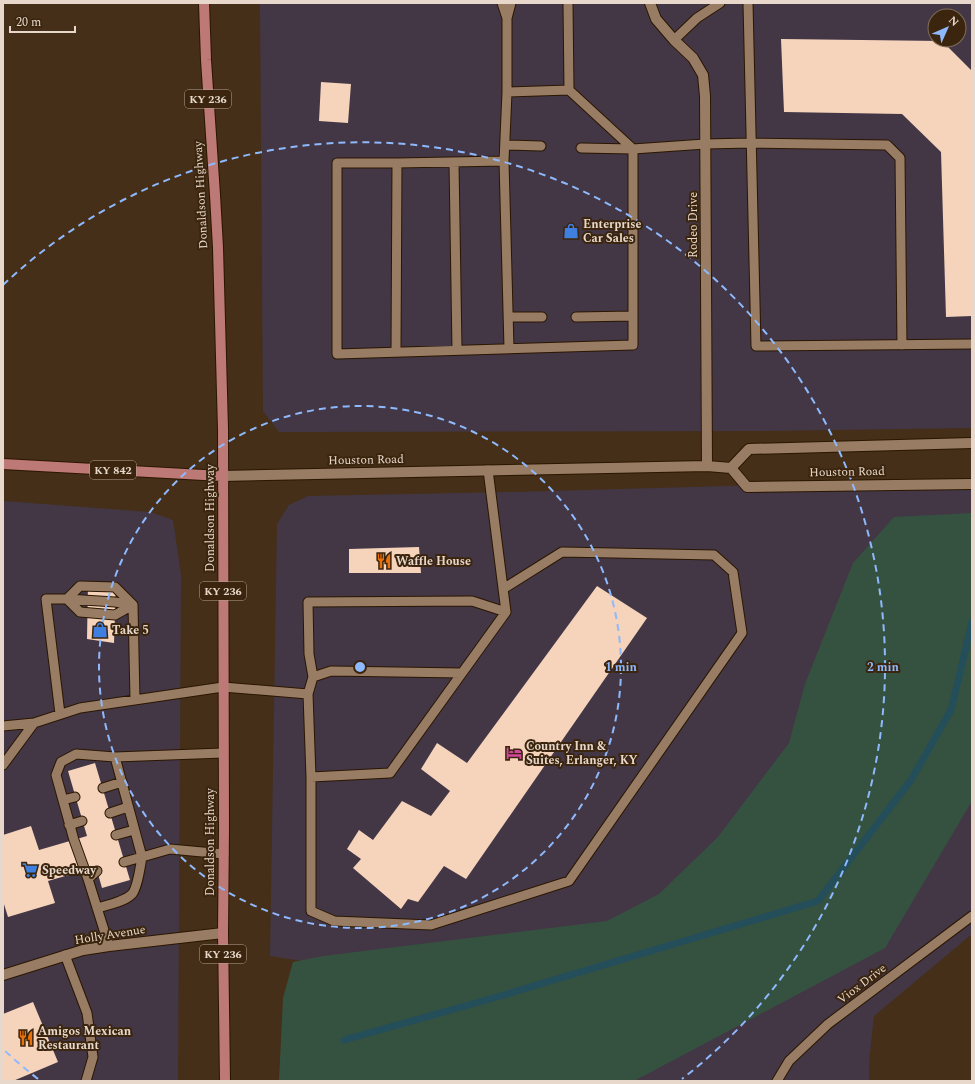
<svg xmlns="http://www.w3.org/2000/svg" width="975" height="1084" viewBox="0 0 975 1084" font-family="Spectral,serif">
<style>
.commercial{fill:#433746;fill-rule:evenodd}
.green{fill:#355240}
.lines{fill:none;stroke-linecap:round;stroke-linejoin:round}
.stream{stroke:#254e5b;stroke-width:7}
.building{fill:#f6d4bb}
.service-casing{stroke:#2b1601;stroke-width:11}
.minor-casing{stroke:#2b1601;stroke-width:12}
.primary-casing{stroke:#2b1601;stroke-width:12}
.service{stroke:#987d64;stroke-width:9}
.minor{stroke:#987d64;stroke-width:10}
.primary{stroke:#bd7976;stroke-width:10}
.ring{fill:none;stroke:#8eb9fd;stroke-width:2;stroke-dasharray:7 5}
.labels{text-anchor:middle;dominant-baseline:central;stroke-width:4;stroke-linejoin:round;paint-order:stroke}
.shield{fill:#3b250e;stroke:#b3a292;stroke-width:1}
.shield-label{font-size:11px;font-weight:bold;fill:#e7d8cb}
.street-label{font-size:12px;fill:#e7d8cb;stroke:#3b250e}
.poi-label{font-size:12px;font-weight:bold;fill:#e7d8cb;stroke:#3b250e;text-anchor:start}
.centre{fill:#8eb9fd;stroke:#3b250e;stroke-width:2}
.ring-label{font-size:12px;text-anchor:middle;font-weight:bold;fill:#8eb9fd;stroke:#3b250e;stroke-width:4;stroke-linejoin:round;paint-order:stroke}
</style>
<rect width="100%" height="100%" fill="#452f18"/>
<path class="commercial" d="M 260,3 L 972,3 L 972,428 L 761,431 L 279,432 L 263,411 ZM 935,16 L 959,16 L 959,40 L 935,40 Z
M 972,479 L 972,934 L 874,1016 L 869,1062 L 869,1081 L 427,1081 L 399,976 L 270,956 L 277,524 L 289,505 L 308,496 L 515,492 Z
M 3,501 L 150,512 L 173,520 L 181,575 L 178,1081 L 3,1081 Z"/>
<path class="green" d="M 972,513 L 972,801 L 885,948 L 634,1081 L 279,1081 L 283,998 L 293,962 L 323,956 L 607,921 L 659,894 L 718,837 L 789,743 L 805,684 L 853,563 L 894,517 Z"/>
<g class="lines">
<path class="stream" d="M 344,1040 L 497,997 L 818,901 L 911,780 L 951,710 L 972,622"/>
</g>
<path class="building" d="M 781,39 L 942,41 L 972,71 L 972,316 L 946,317 L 941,152 L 902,114 L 784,112 Z
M 321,82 L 351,84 L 348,123 L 319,121 Z
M 419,547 L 421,573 L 349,573 L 349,549 Z
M 88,583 L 116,583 L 114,643 L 87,639 Z
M 597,586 L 647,618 L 466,879 L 444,866 L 418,902 L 408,899 L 401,909 L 353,868 L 361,859 L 347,849 L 359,830 L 373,840 L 402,801 L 431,816 L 450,791 L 421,769 L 437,743 L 467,763 Z
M 95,763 L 130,880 L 102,888 L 96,867 L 48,881 L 55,903 L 8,917 L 3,901 L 3,835 L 31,826 L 39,850 L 87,836 L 68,771 Z
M 33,1002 L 58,1062 L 13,1081 L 3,1081 L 3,1014 Z"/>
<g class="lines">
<defs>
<path id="service" d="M 502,3 L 507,18 L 507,92 L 504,161
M 568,3 L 569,90 L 633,149
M 748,3 L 756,346 L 972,344
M 507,18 L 511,3
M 674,40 L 697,18 L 720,3
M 507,92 L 569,90
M 505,145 L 541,146
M 581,148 L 633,149
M 454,162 L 457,350
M 397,163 L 504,161 L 509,348
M 508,317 L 542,317
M 576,317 L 633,316
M 396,352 L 397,163 L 337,163 L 337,354 L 633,345 L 633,149 L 705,144 L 751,143 L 887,145 L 900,158 L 902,345
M 488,470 L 506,612 L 390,773 L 311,777 L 311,911 L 334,921 L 431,925 L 569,881 L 742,633 L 733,572 L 714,555 L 562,552 L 503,589
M 67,599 L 80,612 L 115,615 L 133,605
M 67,599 L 115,602 L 133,605
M 313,677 L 309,654 L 308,602 L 472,601 L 506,612
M 308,694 L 313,677 L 331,671 L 462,673
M 60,714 L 46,599 L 67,599 L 80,586 L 115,587 L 133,605 L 135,700
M 3,726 L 34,723
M 223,753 L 115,757 L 142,857 L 170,849 L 224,854
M 3,765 L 34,723 L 80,708 L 223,687 L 308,694 L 311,777
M 103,788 L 122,782
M 63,800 L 75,797
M 110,813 L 128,807
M 69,825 L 82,821
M 116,835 L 134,830
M 97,871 L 88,879 L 109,946
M 88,879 L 74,840 L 56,775 L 61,762 L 76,754 L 115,757
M 97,908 C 108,905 124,902 132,894 C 138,887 140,867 142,857 L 124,862
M 65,955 L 87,1013 L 93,1057 L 86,1081
M 777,1081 L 789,1061 L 828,1024 L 972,916"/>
<path id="minor" d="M 650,3 L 656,19 L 674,40 L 693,58 L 703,75 L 705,96 L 707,466
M 731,468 L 749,449 L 972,443
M 222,476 L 707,466 L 731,468 L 747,487 L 972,484
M 3,975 L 83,950 L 109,946 L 223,933"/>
<path id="primary" d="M 204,3 L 206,60 L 215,195 L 218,248 L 223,429 L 224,827 L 223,933 L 225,1081
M 3,464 L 222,476"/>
</defs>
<use href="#service" class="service-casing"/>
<use href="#minor" class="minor-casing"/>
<use href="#primary" class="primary-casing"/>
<use href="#service" class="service"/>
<use href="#minor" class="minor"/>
<use href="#primary" class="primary"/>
</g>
<g class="ring">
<circle cx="360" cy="667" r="261"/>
<path d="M38 1079A523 523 0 0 1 3 1049M3 285A523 523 0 1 1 682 1079"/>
</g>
<defs>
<symbol id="shop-bare" viewBox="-9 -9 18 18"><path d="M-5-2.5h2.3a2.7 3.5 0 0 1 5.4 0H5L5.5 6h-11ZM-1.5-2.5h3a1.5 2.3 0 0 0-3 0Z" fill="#3f7fe0" stroke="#3b250e" stroke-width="2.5" paint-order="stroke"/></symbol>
<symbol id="restaurant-bare" viewBox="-9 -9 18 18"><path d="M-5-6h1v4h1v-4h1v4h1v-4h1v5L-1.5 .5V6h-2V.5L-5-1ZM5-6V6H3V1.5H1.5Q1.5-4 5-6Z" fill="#e8710a" stroke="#3b250e" stroke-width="2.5" paint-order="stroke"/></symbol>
<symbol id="hotel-bare" viewBox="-9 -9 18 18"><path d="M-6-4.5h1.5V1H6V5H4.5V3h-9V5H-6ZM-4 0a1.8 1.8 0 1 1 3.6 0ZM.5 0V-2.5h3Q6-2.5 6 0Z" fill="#d1479c" stroke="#3b250e" stroke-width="2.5" paint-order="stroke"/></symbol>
<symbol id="supermarket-bare" viewBox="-9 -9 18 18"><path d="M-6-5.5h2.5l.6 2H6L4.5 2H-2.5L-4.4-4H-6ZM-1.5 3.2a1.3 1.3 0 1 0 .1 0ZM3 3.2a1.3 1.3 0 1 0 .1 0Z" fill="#3f7fe0" stroke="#3b250e" stroke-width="2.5" paint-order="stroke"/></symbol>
</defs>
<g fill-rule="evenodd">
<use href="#shop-bare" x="560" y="220" width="22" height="22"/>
<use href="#restaurant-bare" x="373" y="550" width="22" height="22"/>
<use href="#shop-bare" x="89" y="619" width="22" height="22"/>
<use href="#hotel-bare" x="503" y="742" width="22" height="22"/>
<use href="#supermarket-bare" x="19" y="859" width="22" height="22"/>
<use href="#restaurant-bare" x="15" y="1027" width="22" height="22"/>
</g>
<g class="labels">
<g class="shield">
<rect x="185" y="90" width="46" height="18" rx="3"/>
<rect x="90" y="461" width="46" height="18" rx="3"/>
<rect x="200" y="582" width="46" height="18" rx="3"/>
<rect x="200" y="945" width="46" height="18" rx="3"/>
</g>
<g class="shield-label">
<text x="208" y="99">KY 236</text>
<text x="113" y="470">KY 842</text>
<text x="223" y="591">KY 236</text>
<text x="223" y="954">KY 236</text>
</g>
<g class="street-label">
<text transform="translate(201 195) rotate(-93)">Donaldson Highway</text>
<text transform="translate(693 225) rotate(-90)">Rodeo Drive</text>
<text transform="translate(366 460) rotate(-1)">Houston Road</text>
<text transform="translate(847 472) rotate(-1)">Houston Road</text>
<text transform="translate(210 518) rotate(-90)">Donaldson Highway</text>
<text transform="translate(210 842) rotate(-90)">Donaldson Highway</text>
<text transform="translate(110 935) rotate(-9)">Holly Avenue</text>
<text transform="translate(862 984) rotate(-37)">Viox Drive</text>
</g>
<g class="poi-label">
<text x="583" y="224">Enterprise<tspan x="583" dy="14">Car Sales</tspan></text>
<text x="396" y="561">Waffle House</text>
<text x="112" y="630">Take 5</text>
<text x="526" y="746">Country Inn &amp;<tspan x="526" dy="14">Suites, Erlanger, KY</tspan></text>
<text x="42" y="870">Speedway</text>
<text x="38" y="1031">Amigos Mexican<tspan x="38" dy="14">Restaurant</tspan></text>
</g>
</g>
<circle cx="360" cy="667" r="6" class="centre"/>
<g class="ring-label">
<text x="621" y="671">1 min</text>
<text x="883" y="671">2 min</text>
</g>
<rect width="975" height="1084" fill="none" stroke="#e7d8cb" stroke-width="8"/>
<g transform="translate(947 28) rotate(45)"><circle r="19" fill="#3b250e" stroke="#806d5a"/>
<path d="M0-3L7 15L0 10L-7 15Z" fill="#8eb9fd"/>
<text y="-6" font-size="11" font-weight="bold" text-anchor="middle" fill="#e7d8cb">N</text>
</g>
<path d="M10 26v6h65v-6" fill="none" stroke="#e7d8cb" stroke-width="2"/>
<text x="16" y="26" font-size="12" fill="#e7d8cb" stroke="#3b250e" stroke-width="3" paint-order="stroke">20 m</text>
</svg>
